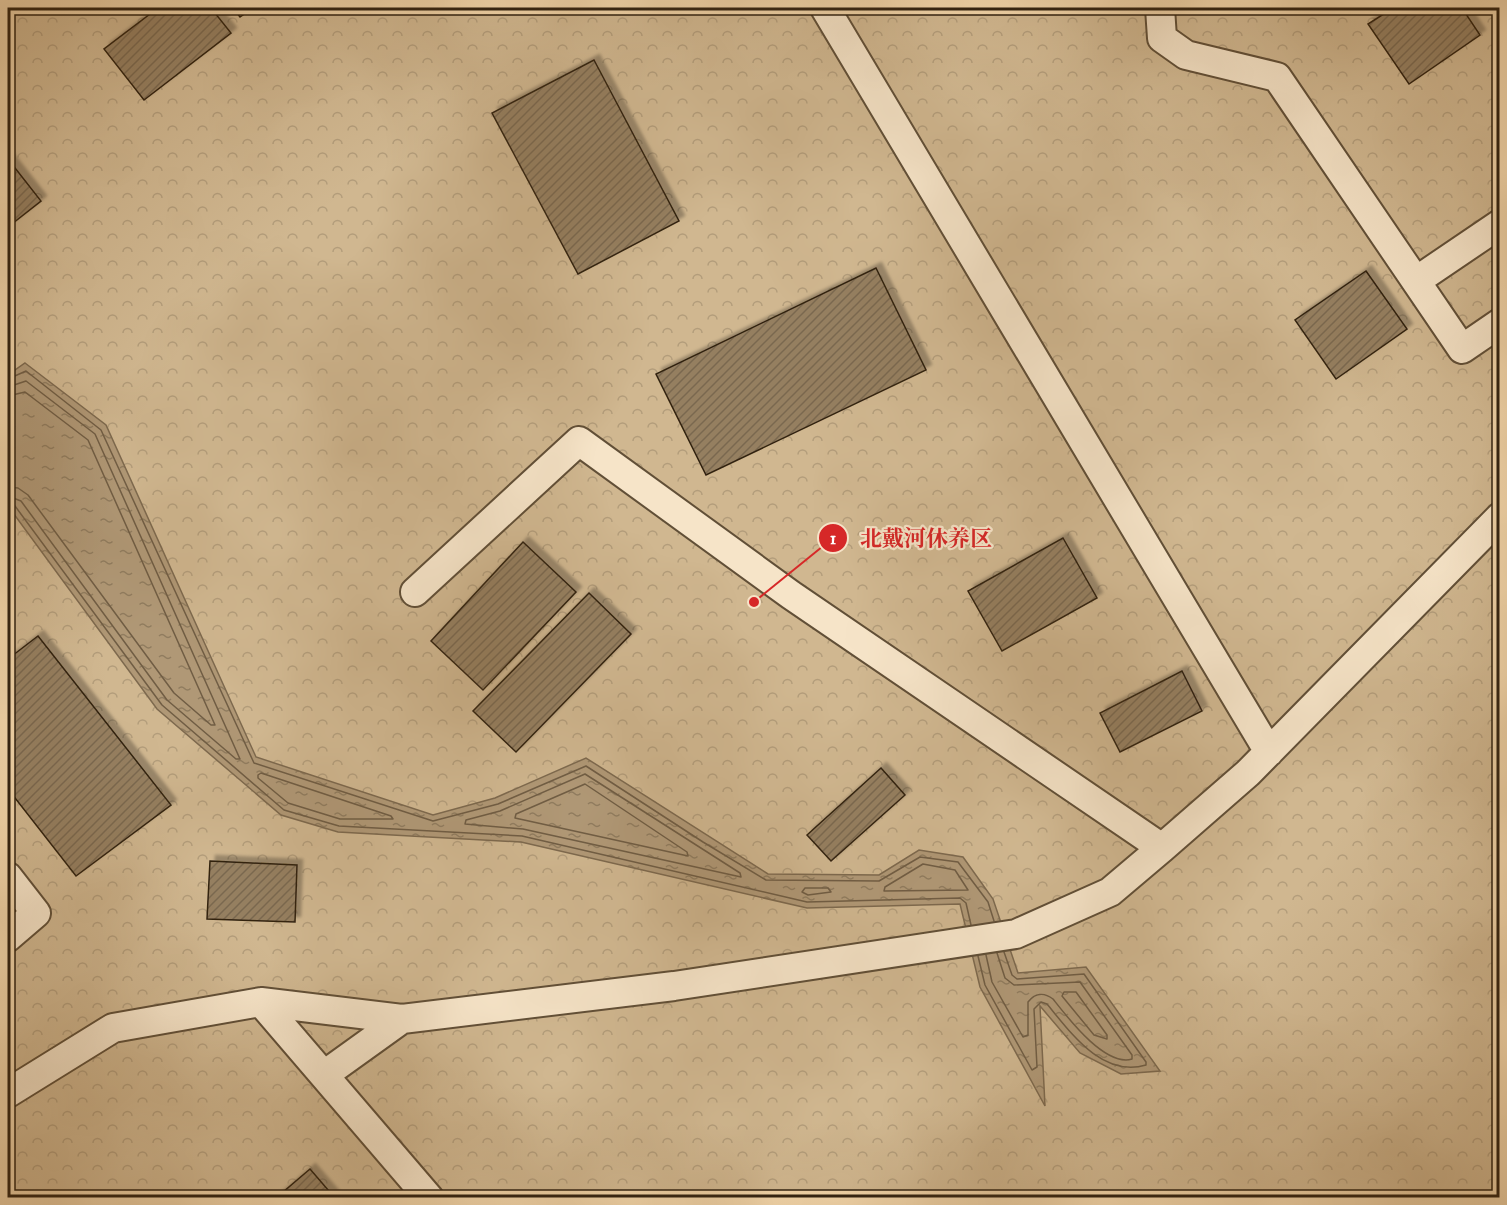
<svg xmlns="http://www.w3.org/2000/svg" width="1507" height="1205" viewBox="0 0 1507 1205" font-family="'IM FELL DW Pica','Noto Serif SC',serif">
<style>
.park{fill:url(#park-crowns);stroke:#806c50;stroke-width:1.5}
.water{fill:url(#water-ripples);stroke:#7d694e;stroke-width:1.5}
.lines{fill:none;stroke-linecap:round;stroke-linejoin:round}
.shore{stroke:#705d44;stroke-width:1.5}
.building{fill:url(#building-hatch);stroke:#312211;stroke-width:1.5;filter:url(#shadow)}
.minor-casing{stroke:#614f37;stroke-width:32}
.minor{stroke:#f6e4c8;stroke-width:28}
.leader{fill:none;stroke:#d62828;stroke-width:2}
.callout-dot{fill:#d62828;stroke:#f6e4c8;stroke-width:2}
.mark-label{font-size:18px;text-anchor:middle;font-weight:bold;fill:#fff}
.callout-label{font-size:22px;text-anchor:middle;font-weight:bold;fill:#d62828;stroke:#f6e4c8;stroke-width:4.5;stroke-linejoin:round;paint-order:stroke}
</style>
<defs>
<pattern id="park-crowns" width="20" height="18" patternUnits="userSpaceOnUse" patternTransform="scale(1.5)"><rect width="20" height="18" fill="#d0b790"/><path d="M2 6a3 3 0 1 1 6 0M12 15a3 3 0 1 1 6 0" fill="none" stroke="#b39d7b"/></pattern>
<pattern id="water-ripples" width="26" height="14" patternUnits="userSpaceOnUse" patternTransform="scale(1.5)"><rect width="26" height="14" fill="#b09876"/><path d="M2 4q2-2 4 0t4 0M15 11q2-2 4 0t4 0" fill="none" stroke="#907c5f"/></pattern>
<pattern id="building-hatch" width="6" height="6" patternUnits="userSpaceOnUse" patternTransform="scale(1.5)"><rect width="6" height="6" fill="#957f61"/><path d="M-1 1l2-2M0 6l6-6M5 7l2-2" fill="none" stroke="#7a684f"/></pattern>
<filter id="shadow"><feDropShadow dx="5.5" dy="-5.5" stdDeviation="1.5" flood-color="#0004"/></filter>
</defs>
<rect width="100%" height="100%" fill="#f1d5aa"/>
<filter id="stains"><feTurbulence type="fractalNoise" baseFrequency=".00333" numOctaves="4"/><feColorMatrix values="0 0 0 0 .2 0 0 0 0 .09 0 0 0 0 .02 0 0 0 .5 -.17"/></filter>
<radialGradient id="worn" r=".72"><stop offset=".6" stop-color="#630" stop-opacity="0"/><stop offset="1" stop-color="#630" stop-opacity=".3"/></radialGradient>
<path class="park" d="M 8,8 L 1499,8 L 1499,1197 L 8,1197 Z"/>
<path class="water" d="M 25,363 L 106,425 L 256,757 L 433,815 L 495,798 L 586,758 L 768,874 L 879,875 L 919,850 L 963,857 L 993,899 L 1018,973 L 1086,967 L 1160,1071 L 1121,1074 L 1080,1053 L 1040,1006 L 1045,1106 L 980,987 L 960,904 L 807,908 L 521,842 L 338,832 L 281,815 L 157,709 L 8,506 L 8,375 Z"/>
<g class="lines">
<path class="shore" d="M 8,379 L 26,371 L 101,430 L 254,763 L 433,821 L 498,804 L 586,766 L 703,842 L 766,880 L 879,881 L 920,857 L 958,862 L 988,902 L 994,921
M 8,387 L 26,381 L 95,434 L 240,759 L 236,759 L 167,700 L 21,501 L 8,496
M 8,396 L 25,392 L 88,440 L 215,725 L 211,725 L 174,693 L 28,495 L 18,488 L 8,487
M 8,503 L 15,506 L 162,705 L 284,810 L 339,826 L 522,836 L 807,902 L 960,898 L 966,903 L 971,925
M 261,773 L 391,816 L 393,819 L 340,819 L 288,803 L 258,778 L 258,775 Z
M 585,774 L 740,873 L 741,877 L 523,829 L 465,824 L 466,820 L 500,811 Z
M 585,784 L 687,852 L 688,856 L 515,818 L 516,814 Z
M 923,864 L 955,870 L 968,890 L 884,891 L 885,887 Z
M 805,888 L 828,888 L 831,892 L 808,895 L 802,892 Z
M 986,955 L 992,982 L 1023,1037 L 1028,1035 L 1028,1002 C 1035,993 1044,992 1053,999 C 1068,1018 1105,1067 1132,1059 L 1132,1055 L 1080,982 L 1014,985 L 1005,978 L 997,953
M 978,956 L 985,985 L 1032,1070 L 1037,1067 L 1034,1009 L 1041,1002 L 1047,1004 C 1071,1033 1102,1078 1146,1065 L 1146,1062 L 1084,974 L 1017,979 L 1012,975 L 1004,952
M 1064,992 L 1076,992 L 1107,1035 L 1107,1039 L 1094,1035 L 1062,996 Z"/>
</g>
<path class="building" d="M 158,8 L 211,8 L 231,33 L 144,100 L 104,49 Z
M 233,8 L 253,8 L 240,17 Z
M 1393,8 L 1462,8 L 1480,35 L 1409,84 L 1368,24 Z
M 594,60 L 679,221 L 578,274 L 492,113 Z
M 8,159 L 41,201 L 8,227 Z
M 876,268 L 926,370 L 706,475 L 656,374 Z
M 1366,271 L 1407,329 L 1336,379 L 1295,320 Z
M 1063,538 L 1097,598 L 1002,651 L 968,591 Z
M 523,542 L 576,592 L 483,690 L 431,641 Z
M 589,593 L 631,634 L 516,752 L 473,711 Z
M 38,636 L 171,805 L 76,876 L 8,789 L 8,659 Z
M 1182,671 L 1202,711 L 1120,752 L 1100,713 Z
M 881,768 L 905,795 L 831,861 L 807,835 Z
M 210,861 L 297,865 L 295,922 L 207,919 Z
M 310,1169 L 335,1198 L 276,1198 Z"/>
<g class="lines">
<defs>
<path id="minor" d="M 825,8 L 1269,752
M 1160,8 L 1162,38 L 1186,55 L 1277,77 L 1462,349 L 1500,323
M 1416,281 L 1500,224
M 415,592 L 579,441 L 791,595 L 1162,848
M 8,877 L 36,913 L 8,937
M 261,1002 L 429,1198
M 324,1075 L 402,1019
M 8,1093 L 113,1028 L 261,1002 L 402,1019 L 674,986 L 1016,934 L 1110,892 L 1162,848 L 1248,773 L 1500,517"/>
</defs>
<use href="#minor" class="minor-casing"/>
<use href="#minor" class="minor"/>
</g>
<path class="leader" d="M754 602L833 538"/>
<g class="callout-dot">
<circle cx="754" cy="602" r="6"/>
<circle cx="833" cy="538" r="15"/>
</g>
<g class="mark-label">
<text x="833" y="544">1</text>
</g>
<g class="callout-label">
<text x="926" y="546">北戴河休养区</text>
</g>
<rect width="1507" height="1205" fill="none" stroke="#f1d5aa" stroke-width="30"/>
<rect x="9" y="9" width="1489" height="1187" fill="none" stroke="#312211" stroke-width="3"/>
<rect x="15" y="15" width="1477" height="1175" fill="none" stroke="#312211" stroke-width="1.5"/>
<rect width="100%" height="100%" filter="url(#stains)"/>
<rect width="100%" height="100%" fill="url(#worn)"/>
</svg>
